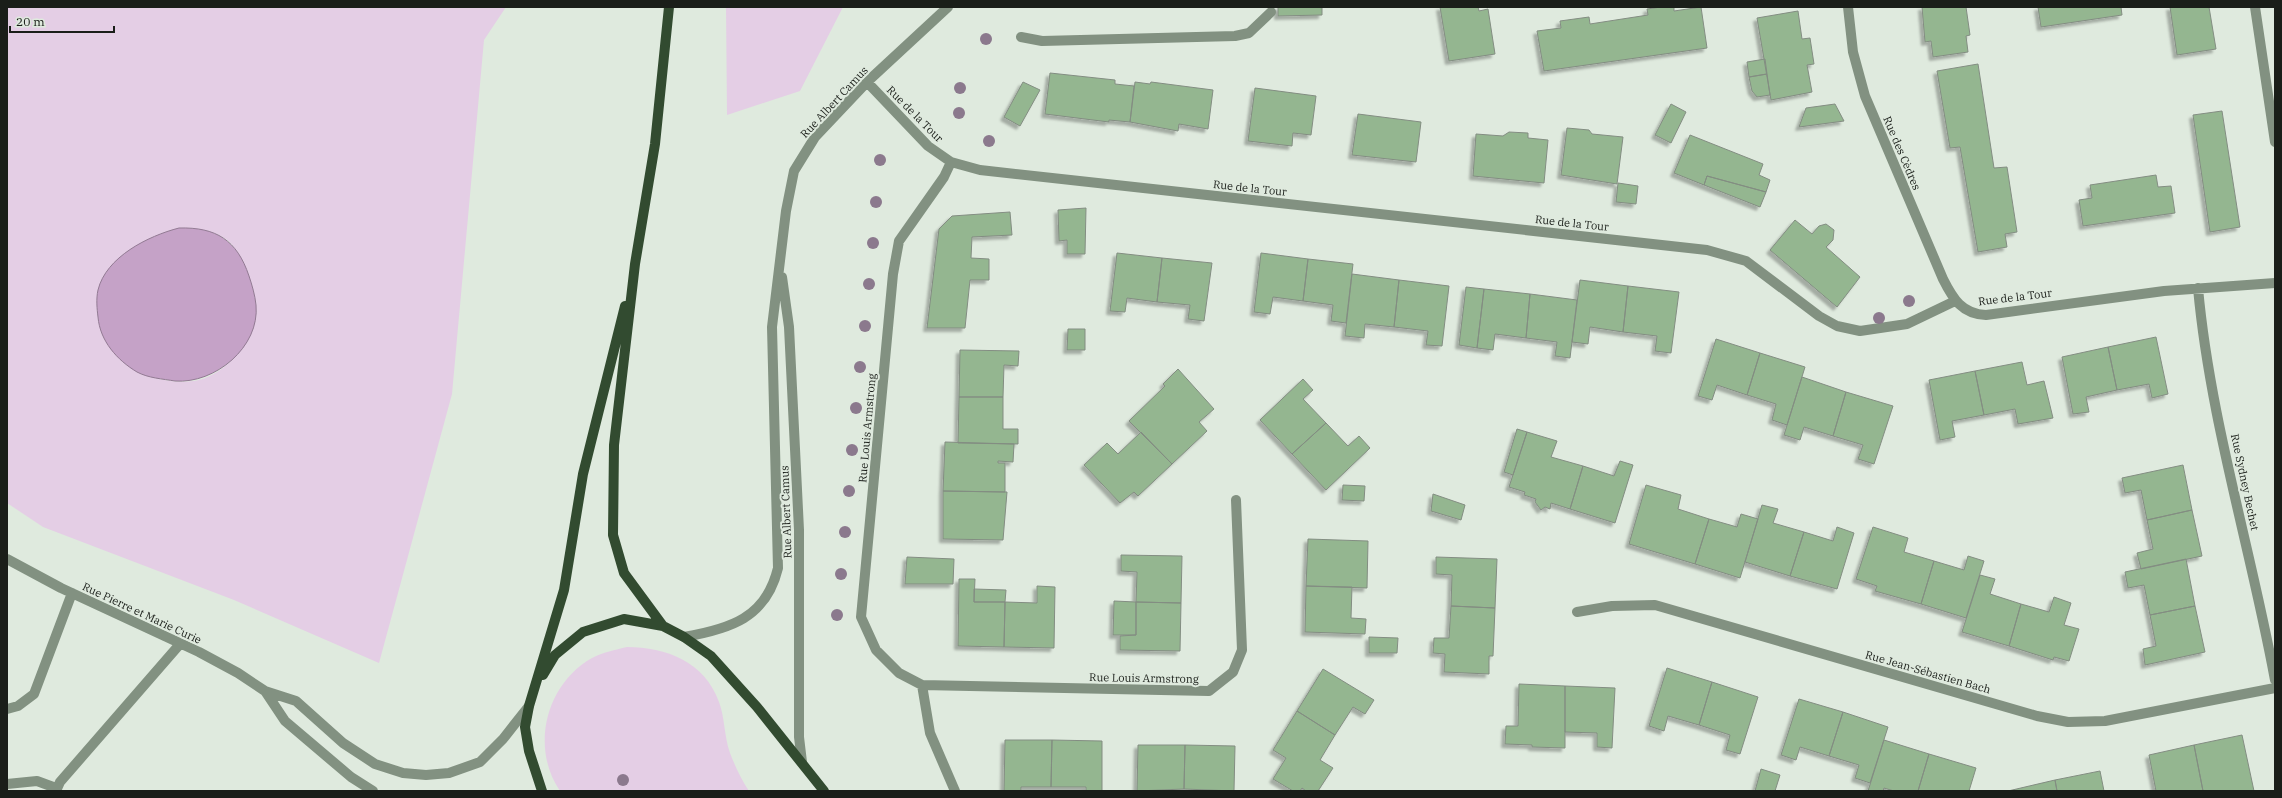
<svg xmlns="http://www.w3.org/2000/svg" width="2282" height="798" viewBox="0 0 2282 798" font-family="'IBM Plex Serif',serif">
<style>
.green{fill:#e4cee5;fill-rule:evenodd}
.water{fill:#c5a2c7;stroke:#927a93}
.building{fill:#94b690;stroke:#838d82;filter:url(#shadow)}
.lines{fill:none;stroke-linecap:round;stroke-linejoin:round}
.minor{stroke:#829181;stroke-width:10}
.major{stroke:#324b30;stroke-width:10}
.tree{fill:#8b798d}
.labels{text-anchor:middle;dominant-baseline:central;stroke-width:4;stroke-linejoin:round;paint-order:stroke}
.street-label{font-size:11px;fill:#1a1e19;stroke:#dfeade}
</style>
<defs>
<filter id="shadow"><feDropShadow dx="-3.5" dy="3.5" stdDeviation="1" flood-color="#0004"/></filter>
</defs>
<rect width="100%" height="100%" fill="#dfeade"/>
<path class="green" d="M 7,7 L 506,7 L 484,40 L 452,394 L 379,663 L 234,600 L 43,527 L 7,503 ZM 188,228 C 223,233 233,237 246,271 C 251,282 255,293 256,306 C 258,337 229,372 199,380 C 177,385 145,379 127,364 C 107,349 95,328 98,302 C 99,296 99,287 102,281 C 105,272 113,265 121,258 C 143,240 159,232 188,228 Z
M 726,7 L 843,7 L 800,91 L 727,115 Z
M 627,647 C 666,647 705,662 719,702 C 725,718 724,736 730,753 C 735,766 741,779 749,791 L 560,791 C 530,747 546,684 592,658 C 603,652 615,650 627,647 Z"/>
<path class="water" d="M 179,228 C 216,227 237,240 249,276 C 252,285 255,295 256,305 C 260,347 215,384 175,381 C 163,379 148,378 137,372 C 117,360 100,341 98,317 C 97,309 96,299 98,290 C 106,257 148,236 179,228 Z"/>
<path class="building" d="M 1278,7 L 1322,7 L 1322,15 L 1278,16 Z
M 1440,7 L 1478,7 L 1479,11 L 1488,9 L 1495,54 L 1449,61 Z
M 1661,7 L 1674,7 L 1674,11 L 1701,7 L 1707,48 L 1544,71 L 1537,31 L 1561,28 L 1560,21 L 1589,17 L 1590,24 L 1648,15 L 1647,9 Z
M 1922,7 L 1966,7 L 1970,35 L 1966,36 L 1968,52 L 1933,57 L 1931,41 L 1925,42 Z
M 2038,7 L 2121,7 L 2122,15 L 2041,27 Z
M 2170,7 L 2209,7 L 2216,49 L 2177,55 Z
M 1798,11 L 1802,39 L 1810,38 L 1814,64 L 1807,65 L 1812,92 L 1771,100 L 1757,18 Z
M 1765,59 L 1767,74 L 1749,77 L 1747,62 Z
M 1978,64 L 1994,168 L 2007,167 L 2017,232 L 2005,234 L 2007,247 L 1978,252 L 1960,147 L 1950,148 L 1937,71 Z
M 1050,73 L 1115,80 L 1115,84 L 1134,86 L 1130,122 L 1109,120 L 1109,122 L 1045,114 Z
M 1767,74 L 1770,95 L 1757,97 L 1752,91 L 1749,77 Z
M 1023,82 L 1040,90 L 1020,126 L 1004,117 Z
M 1135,82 L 1150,84 L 1151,82 L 1213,90 L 1208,129 L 1179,124 L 1178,131 L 1130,122 Z
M 1255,88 L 1316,96 L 1311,135 L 1293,133 L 1292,146 L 1248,141 Z
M 1671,104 L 1686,112 L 1671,143 L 1655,135 Z
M 1835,104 L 1844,121 L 1799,127 L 1806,108 Z
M 2222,111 L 2240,227 L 2210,232 L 2193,115 Z
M 1358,114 L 1421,122 L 1416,162 L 1352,155 Z
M 1567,128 L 1589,130 L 1592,134 L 1623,137 L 1617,184 L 1561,175 Z
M 1509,132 L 1528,133 L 1528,138 L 1548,140 L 1544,183 L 1473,176 L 1476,134 L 1503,136 Z
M 1690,135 L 1763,164 L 1759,175 L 1770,180 L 1766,192 L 1707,176 L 1704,185 L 1674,173 Z
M 2156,175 L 2158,187 L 2171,186 L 2175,213 L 2083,226 L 2079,200 L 2092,198 L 2090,185 Z
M 1707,176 L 1766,192 L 1760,207 L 1704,185 Z
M 1618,183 L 1638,186 L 1636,204 L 1616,202 Z
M 1086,208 L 1085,254 L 1067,254 L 1067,240 L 1059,241 L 1058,210 Z
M 1010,212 L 1012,235 L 972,237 L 971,258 L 989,259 L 989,280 L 970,280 L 965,328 L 927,328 L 939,229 L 952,216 Z
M 1795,220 L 1812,234 L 1819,226 L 1826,224 L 1834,230 L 1833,240 L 1826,247 L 1860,277 L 1837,307 L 1770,250 Z
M 1117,253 L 1162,258 L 1157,302 L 1127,298 L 1125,312 L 1110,311 Z
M 1261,253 L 1308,259 L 1303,301 L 1273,297 L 1270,314 L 1254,312 Z
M 1162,258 L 1212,263 L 1204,321 L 1188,319 L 1190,305 L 1157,302 Z
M 1308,259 L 1353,264 L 1346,323 L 1331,321 L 1333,305 L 1303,301 Z
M 1352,274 L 1399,280 L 1394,327 L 1365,324 L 1364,338 L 1345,336 Z
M 1399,280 L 1449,286 L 1442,346 L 1426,345 L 1428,331 L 1394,327 Z
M 1580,280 L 1628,286 L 1623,332 L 1590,327 L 1588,344 L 1572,342 Z
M 1628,286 L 1679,292 L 1671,353 L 1655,351 L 1657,336 L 1623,332 Z
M 1466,287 L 1484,289 L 1477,348 L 1459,345 Z
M 1484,289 L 1530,294 L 1526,338 L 1495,334 L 1493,350 L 1477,348 Z
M 1530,294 L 1577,300 L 1570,358 L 1555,356 L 1557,342 L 1526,338 Z
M 1068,329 L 1085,329 L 1085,350 L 1067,350 Z
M 2156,337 L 2168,394 L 2152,398 L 2149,384 L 2117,390 L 2108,347 Z
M 1716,339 L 1760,353 L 1747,395 L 1717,385 L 1712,400 L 1698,396 Z
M 2108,347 L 2117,390 L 2086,397 L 2089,412 L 2073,414 L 2062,357 Z
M 960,350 L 1019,351 L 1018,366 L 1004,365 L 1003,397 L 959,397 Z
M 1760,353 L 1805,367 L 1787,425 L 1772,420 L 1776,404 L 1747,395 Z
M 2022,362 L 2027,385 L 2044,381 L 2053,418 L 2018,424 L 2015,409 L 1984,415 L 1975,371 Z
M 1178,369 L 1214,409 L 1199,422 L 1207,431 L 1172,464 L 1129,421 L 1165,386 L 1163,384 Z
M 1975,371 L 1984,415 L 1952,421 L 1955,437 L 1940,440 L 1929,380 Z
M 1802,377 L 1846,392 L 1833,436 L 1804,427 L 1800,440 L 1784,435 Z
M 1303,379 L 1313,390 L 1303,399 L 1326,423 L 1292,454 L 1260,420 Z
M 1846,392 L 1893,406 L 1874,464 L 1858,459 L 1863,445 L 1833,436 Z
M 959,397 L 1003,397 L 1003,429 L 1018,429 L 1018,444 L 958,443 Z
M 1326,423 L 1348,446 L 1359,436 L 1370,448 L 1326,490 L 1292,454 Z
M 1517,429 L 1527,432 L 1513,475 L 1504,472 Z
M 1141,432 L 1172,464 L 1138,496 L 1134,492 L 1120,503 L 1084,465 L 1107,443 L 1118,454 Z
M 1527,432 L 1557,441 L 1551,457 L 1583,466 L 1570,509 L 1551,503 L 1550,509 L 1545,507 L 1541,510 L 1535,502 L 1536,499 L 1524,495 L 1525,492 L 1509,487 Z
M 945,442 L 1014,444 L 1013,462 L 998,461 L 998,463 L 1005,463 L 1005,492 L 943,491 Z
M 1620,461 L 1633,465 L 1615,523 L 1570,509 L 1583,466 L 1614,476 Z
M 2183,465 L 2192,510 L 2147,520 L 2141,490 L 2125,493 L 2122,478 Z
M 1343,485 L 1365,486 L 1364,501 L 1342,500 Z
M 1646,485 L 1681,495 L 1678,509 L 1709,519 L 1695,564 L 1629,544 Z
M 943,491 L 1007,492 L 1003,540 L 943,539 Z
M 1433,494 L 1465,505 L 1461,520 L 1431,511 Z
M 1762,505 L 1778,509 L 1773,523 L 1804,532 L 1790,576 L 1745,562 Z
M 2192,510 L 2202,556 L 2141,569 L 2137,553 L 2153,549 L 2147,520 Z
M 1741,514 L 1758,519 L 1740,578 L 1695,564 L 1709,519 L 1737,527 Z
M 1837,527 L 1854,533 L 1837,589 L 1790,576 L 1804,532 L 1833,541 Z
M 1873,527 L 1908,538 L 1904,552 L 1934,561 L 1921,604 L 1875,591 L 1877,586 L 1856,579 Z
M 1308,539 L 1368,541 L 1367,588 L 1306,586 Z
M 1121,555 L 1182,556 L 1181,603 L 1136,602 L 1137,572 L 1121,571 Z
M 1968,556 L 1984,561 L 1966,618 L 1921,604 L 1934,561 L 1964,570 Z
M 907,557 L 954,559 L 953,584 L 905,584 Z
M 1436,557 L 1497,559 L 1495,608 L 1451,606 L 1452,575 L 1436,574 Z
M 2186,559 L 2195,606 L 2150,615 L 2144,585 L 2128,588 L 2125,572 Z
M 1980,575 L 1995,579 L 1990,594 L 2021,604 L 2009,646 L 1962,632 Z
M 959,579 L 975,579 L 974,602 L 1005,602 L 1004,647 L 958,646 Z
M 1037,586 L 1055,587 L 1054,648 L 1004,647 L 1005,602 L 1037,603 Z
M 1306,586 L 1352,587 L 1351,618 L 1366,619 L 1365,634 L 1305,632 Z
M 974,589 L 1006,590 L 1005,602 L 974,602 Z
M 2054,597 L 2071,603 L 2064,625 L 2079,629 L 2069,661 L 2054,657 L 2053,660 L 2009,646 L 2021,604 L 2049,612 Z
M 1114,601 L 1136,602 L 1136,635 L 1113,635 Z
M 1136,602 L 1181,603 L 1180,651 L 1120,650 L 1120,636 L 1136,635 Z
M 1451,606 L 1495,608 L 1493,656 L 1489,656 L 1489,674 L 1444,672 L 1445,654 L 1433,653 L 1434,638 L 1449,638 Z
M 2195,606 L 2205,652 L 2145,665 L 2143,649 L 2156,646 L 2150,615 Z
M 1369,637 L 1398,638 L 1397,653 L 1369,653 Z
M 1667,668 L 1712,682 L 1699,725 L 1668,716 L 1664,731 L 1649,726 Z
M 1323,669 L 1374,700 L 1365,714 L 1353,707 L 1335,735 L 1297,711 Z
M 1712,682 L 1758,697 L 1740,754 L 1726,750 L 1730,735 L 1699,725 Z
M 1519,684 L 1565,686 L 1565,748 L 1532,747 L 1532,745 L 1505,744 L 1506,726 L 1518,726 Z
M 1565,686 L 1615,688 L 1612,748 L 1597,747 L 1597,733 L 1565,732 Z
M 1799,699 L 1843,712 L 1829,756 L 1800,747 L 1796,760 L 1781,755 Z
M 1297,711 L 1335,735 L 1320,760 L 1333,768 L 1318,791 L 1306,791 L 1302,788 L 1300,791 L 1293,791 L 1273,779 L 1286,758 L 1273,750 Z
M 1843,712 L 1888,727 L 1870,783 L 1855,778 L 1859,765 L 1829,756 Z
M 2242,735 L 2254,791 L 2203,791 L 2194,745 Z
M 1005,740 L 1052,740 L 1051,787 L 1021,787 L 1021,791 L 1004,791 Z
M 1052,740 L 1102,741 L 1102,791 L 1086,791 L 1086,787 L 1051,787 Z
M 1884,740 L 1929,754 L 1918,791 L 1894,791 L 1884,788 L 1883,791 L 1868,791 Z
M 1138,745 L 1185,745 L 1184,789 L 1137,791 Z
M 1185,745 L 1235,746 L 1234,791 L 1184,789 Z
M 2194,745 L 2203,791 L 2156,791 L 2149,755 Z
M 1929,754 L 1976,768 L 1969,791 L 1918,791 Z
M 1761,769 L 1780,775 L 1775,791 L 1755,791 Z
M 2100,771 L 2104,791 L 2057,791 L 2055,780 Z
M 2055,780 L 2057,791 L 2008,791 Z"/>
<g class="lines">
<path class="minor" d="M 1848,7 L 1853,52 L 1865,96 L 1943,279 C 1953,299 1962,314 1986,315 L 2164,291 L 2275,283
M 2255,7 L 2275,142
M 1021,37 L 1042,41 L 1235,36 L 1249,33 L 1271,12
M 867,82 L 928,146 L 951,162 L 980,170 L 1707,250 L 1746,261 L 1819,316 L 1837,326 L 1860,331 L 1907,324 L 1955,301
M 951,162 L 944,177 L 899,241 L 893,274 L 861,617 L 876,650 L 899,673 L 922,685 L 1209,691 L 1233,672 L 1242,650 L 1236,500
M 782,277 L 789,327 L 799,530 L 799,737 L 802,762
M 2198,288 C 2210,420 2251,549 2275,680
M 7,559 L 61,588 L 199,652 L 238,673 L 265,691 L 296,701 L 343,743 L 375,764 L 403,773 L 426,775 L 449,773 L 480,762 L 503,739 L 529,706
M 1577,612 L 1612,606 L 1655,605 L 2037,716 L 2068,722 L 2105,721 L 2275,688
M 684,637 C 730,629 766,618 778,568 L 772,327 L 786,211 L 794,171 L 815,137 L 867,82 L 948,7
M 922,685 L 930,733 L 955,791
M 265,691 L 285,721 L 351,777 L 373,791
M 7,709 L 18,706 L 34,694 L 72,593
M 7,784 L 37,781 L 56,788
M 56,791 L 60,782 L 180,644"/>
<path class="major" d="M 663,626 L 624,573 L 613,535 L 614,445 L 635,264 L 655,144 L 669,7
M 543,675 L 555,655 L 583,632 L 624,619 L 663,626 L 684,637 L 711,656 L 757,707 L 824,791
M 542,791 L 529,751 L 525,727 L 529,706 L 564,590 L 583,474 L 625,306"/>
</g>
<g class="tree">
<circle cx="986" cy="39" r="6"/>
<circle cx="960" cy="88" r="6"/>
<circle cx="959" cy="113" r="6"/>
<circle cx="989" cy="141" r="6"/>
<circle cx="880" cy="160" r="6"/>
<circle cx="876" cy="202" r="6"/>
<circle cx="873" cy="243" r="6"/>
<circle cx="869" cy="284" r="6"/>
<circle cx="1909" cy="301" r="6"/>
<circle cx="1879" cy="318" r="6"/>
<circle cx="865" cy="326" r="6"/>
<circle cx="860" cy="367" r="6"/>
<circle cx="856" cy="408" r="6"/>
<circle cx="852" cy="450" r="6"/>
<circle cx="849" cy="491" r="6"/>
<circle cx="845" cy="532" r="6"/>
<circle cx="841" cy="574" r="6"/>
<circle cx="837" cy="615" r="6"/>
<circle cx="623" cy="780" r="6"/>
</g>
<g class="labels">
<g class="street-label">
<text transform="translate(834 102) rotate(-47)">Rue Albert Camus</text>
<text transform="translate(915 114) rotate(45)">Rue de la Tour</text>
<text transform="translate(1902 153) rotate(67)">Rue des Cèdres</text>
<text transform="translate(1250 188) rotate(6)">Rue de la Tour</text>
<text transform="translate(1572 223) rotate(6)">Rue de la Tour</text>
<text transform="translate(2015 297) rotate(-7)">Rue de la Tour</text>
<text transform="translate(867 428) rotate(-85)">Rue Louis Armstrong</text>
<text transform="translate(2245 482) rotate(78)">Rue Sydney Bechet</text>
<text transform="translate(786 512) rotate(-92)">Rue Albert Camus</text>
<text transform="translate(142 613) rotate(25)">Rue Pierre et Marie Curie</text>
<text transform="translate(1928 672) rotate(16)">Rue Jean-Sébastien Bach</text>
<text transform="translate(1144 678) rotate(1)">Rue Louis Armstrong</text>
</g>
</g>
<rect width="2282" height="798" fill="none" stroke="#1a1e19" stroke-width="16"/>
<path d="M10 26v6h104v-6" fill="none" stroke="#1a1e19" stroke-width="2"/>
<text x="16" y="26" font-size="12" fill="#1a1e19" stroke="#dfeade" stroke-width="3" paint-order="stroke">20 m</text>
</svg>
